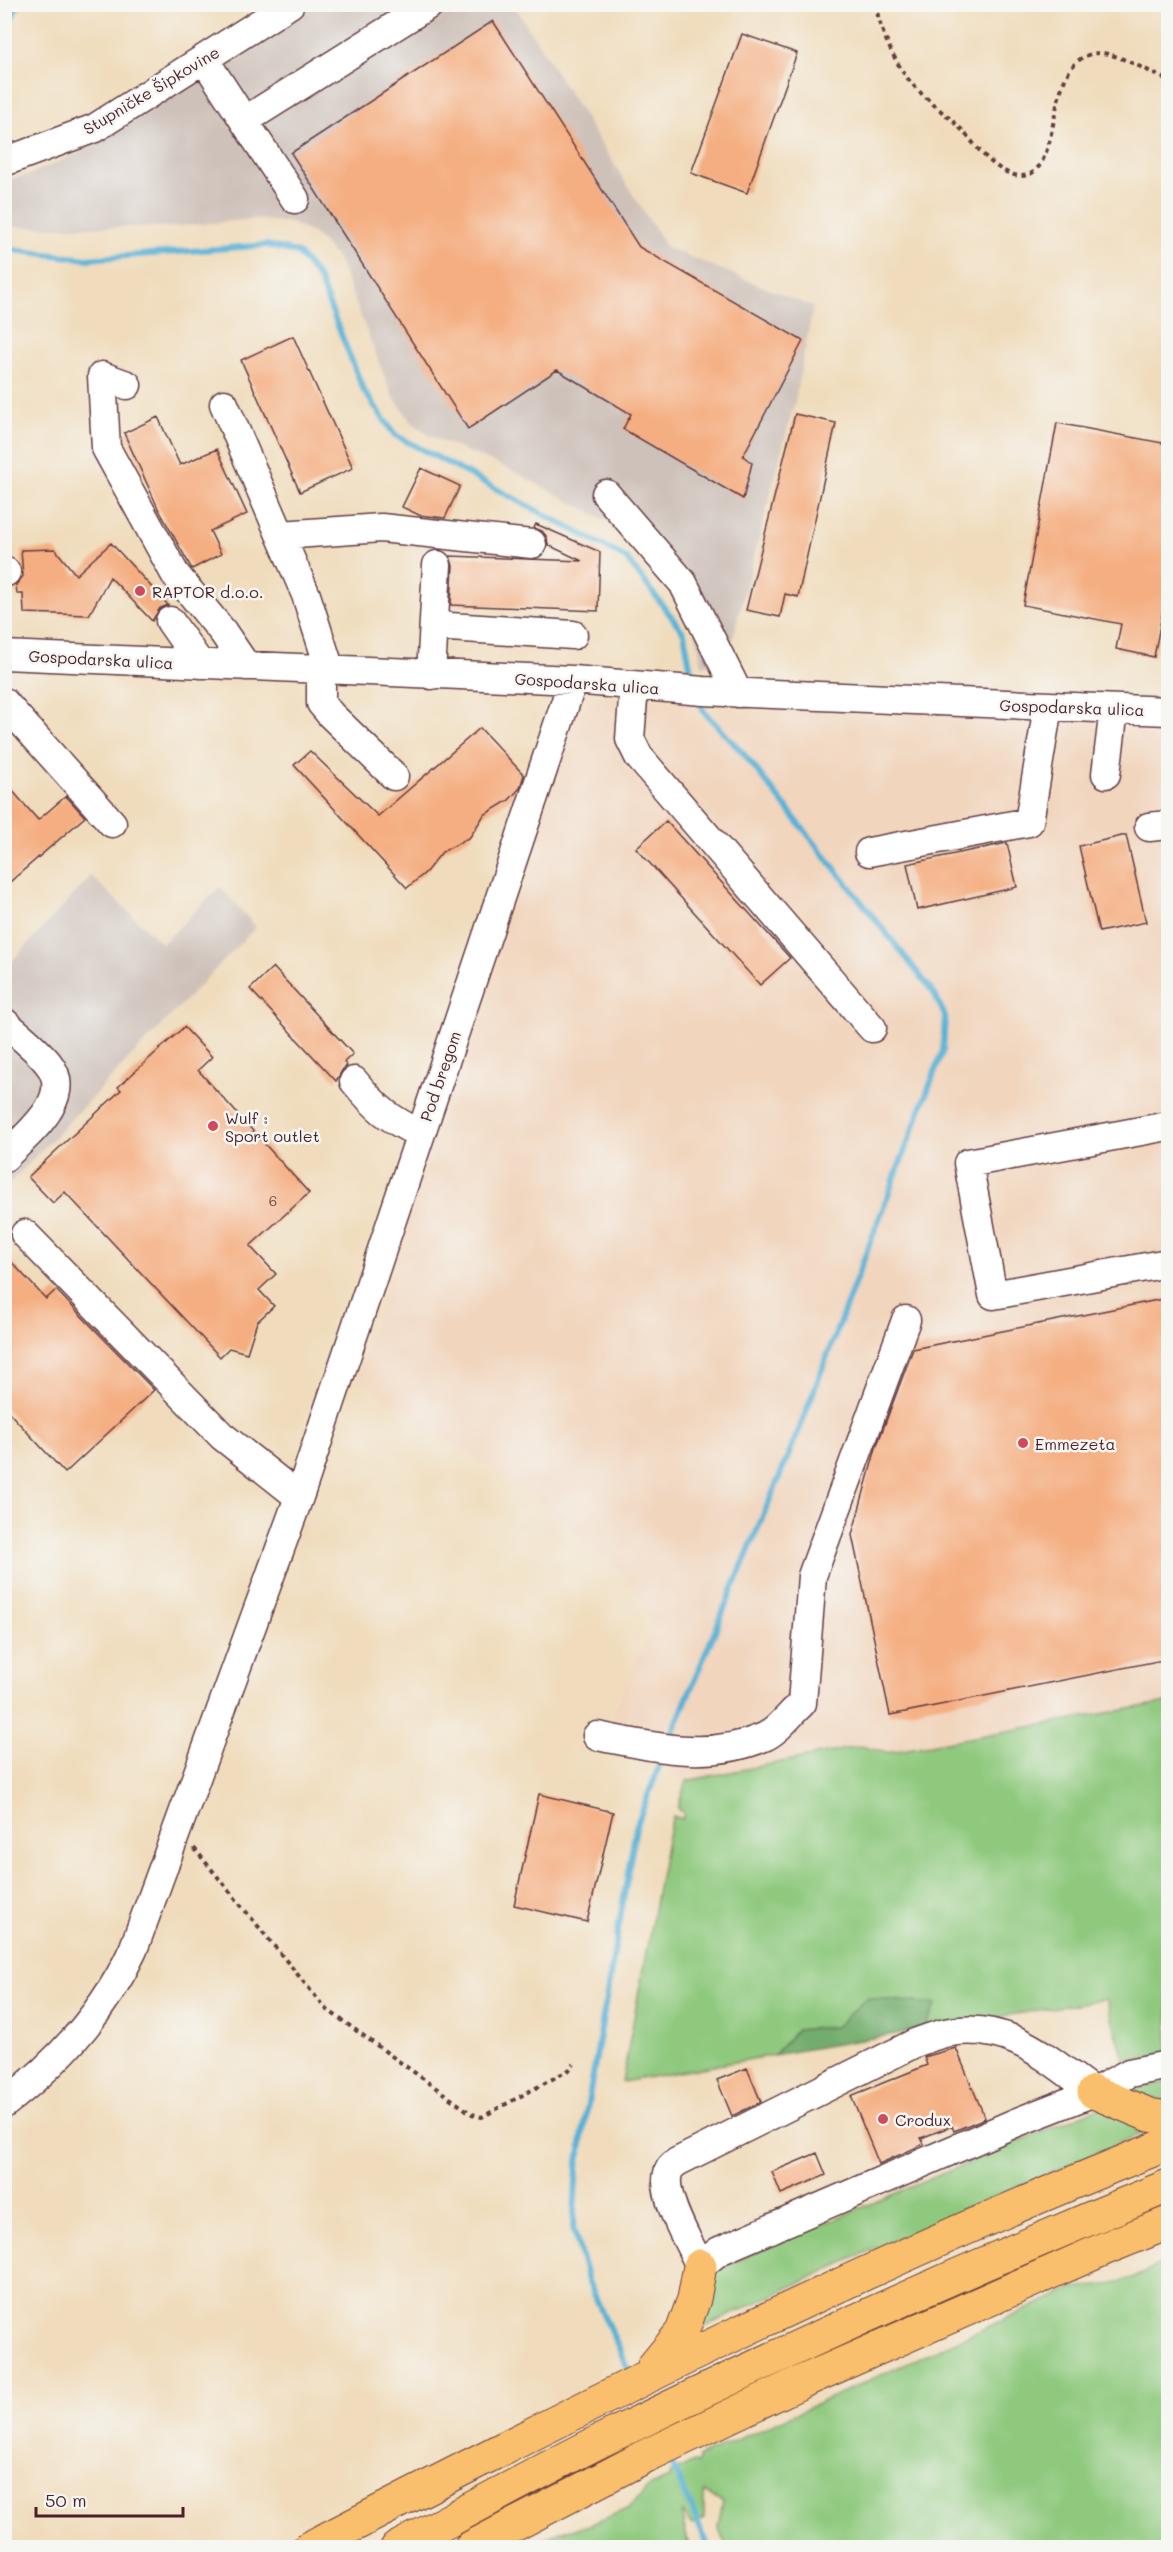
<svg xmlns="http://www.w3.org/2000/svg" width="1173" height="2552" viewBox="0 0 1173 2552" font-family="Mali,sans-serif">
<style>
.built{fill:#f1d5bd}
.industrial{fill:#cec1ba}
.green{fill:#8fc97e;stroke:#6c7454;stroke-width:1.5}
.forest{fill:#73ad6d;stroke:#5e664c;stroke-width:1.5}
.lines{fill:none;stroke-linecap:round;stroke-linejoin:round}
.stream{stroke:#57b1d5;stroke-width:6}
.building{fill:#f5ae81}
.minor-casing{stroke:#633b41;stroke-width:31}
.highway-casing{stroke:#633b41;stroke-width:35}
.path{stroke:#633b41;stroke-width:4;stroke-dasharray:4.5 4.5;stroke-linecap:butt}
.minor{stroke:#fff;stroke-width:28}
.highway{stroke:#f9bf6c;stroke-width:33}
.poi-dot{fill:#d1495b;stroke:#f6f6f2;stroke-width:2}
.labels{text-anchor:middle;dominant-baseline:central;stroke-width:5;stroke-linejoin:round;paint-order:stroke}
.number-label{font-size:14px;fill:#754340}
.street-label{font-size:16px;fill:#4a1f2b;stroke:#f6f6f2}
.poi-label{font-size:16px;fill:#4a1f2b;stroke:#f6f6f2;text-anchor:start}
</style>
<rect width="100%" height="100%" fill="#f6f6f2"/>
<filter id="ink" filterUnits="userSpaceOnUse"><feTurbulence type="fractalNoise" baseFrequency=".0167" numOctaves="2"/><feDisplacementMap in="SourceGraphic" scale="12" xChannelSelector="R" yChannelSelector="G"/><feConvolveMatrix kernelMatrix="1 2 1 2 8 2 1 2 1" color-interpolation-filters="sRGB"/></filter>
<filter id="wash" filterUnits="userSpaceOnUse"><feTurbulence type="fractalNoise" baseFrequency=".008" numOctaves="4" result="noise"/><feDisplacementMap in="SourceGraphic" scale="24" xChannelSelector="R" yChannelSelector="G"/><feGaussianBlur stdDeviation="1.35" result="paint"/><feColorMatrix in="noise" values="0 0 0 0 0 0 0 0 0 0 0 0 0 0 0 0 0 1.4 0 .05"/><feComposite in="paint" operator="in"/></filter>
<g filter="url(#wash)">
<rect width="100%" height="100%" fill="#f0dcbc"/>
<path class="built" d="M 608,697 L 1168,721 L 1168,1702 L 885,1753 L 861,1746 L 681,1782 L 611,1718 L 652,1625 L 626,1575 L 523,1490 L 356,1379 L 538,821 L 573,722 L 582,711 L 599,699 Z"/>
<path class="industrial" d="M 317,5 L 514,5 L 666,247 L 813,307 L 795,401 L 726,664 L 702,665 L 691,611 L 634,535 L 509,469 L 430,436 L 411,421 L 392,395 L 338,259 L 316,235 L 291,223 L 254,219 L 172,227 L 12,227 L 5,224 L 4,180 L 31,174 L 79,152 L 137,118 L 246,47 Z
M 91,876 L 162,944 L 220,887 L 256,927 L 5,1188 L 4,970 Z"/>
<path class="green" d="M 1168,1702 L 1168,2054 L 1125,2061 L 1106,1999 L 924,2029 L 936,2004 L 867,1998 L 835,2027 L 797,2030 L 774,2055 L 622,2082 L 667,1840 L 673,1816 L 682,1819 L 684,1814 L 678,1808 L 686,1781 L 861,1746 L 886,1753 Z
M 1137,2081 L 1151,2086 L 1168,2081 L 1168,2103 L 1122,2089 Z
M 1103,2106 L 1149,2130 L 860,2255 L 704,2327 L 701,2324 L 714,2270 Z
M 1168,2257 L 1168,2547 L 726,2547 L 718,2527 L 723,2502 L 704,2492 L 704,2518 L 692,2525 L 681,2512 L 689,2547 L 529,2547 L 558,2532 L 590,2525 L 629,2508 L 647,2488 L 669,2478 L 670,2474 L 694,2462 L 698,2463 L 699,2457 L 1072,2289 C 1106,2286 1142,2281 1168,2257 Z"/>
<path class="forest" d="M 867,1998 L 936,2004 L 924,2029 L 774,2055 L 797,2030 L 835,2027 Z"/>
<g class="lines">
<path class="stream" d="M 4,35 L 18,4
M 4,249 L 87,259 L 267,245 L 298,253 L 318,277 L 364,391 L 395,435 L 626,558 L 684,633 L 693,683
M 669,1741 L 801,1425 L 943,1050 L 945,1016 L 934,993 L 743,753 L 704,712 L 699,699
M 631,2375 L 588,2281 L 573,2227 L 577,2167 L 636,1827 L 663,1756
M 668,2455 L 709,2548"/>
</g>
<g id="blocks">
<path class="building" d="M 493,21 L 639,247 L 803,341 L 743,456 L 752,463 L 743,499 L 623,429 L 631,414 L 557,370 L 468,429 L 291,153 Z
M 742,34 L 797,53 L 747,193 L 691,173 Z
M 293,336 L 353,468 L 300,492 L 241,360 Z
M 795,414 L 836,423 L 798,597 L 785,594 L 780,617 L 746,610 Z
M 158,417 L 180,465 L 217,449 L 247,514 L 210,531 L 221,554 L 192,569 L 158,508 L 124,433 Z
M 1057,423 L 1168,444 L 1168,583 L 1154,657 L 1116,649 L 1121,624 L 1023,605 Z
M 421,468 L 460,486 L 445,518 L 419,515 L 402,507 Z
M 536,524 L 600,552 L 598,611 L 451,605 L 453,566 L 450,556 L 582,561 L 548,545 L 547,537 L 542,531 L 534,528 Z
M 111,543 L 168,605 L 160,608 L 152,621 L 110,577 L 89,615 L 24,613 L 23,594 L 17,594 L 16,585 L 23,576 L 21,550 L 55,549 L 76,575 Z
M 480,728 L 524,775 L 520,788 L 509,800 L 484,815 L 470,837 L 442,852 L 426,872 L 407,888 L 294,765 L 310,751 L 378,816 Z
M 4,781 L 38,820 L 66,796 L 85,817 L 4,887 Z
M 666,821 L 790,958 L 760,985 L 636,848 Z
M 1126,835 L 1146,922 L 1099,932 L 1079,846 Z
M 1007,843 L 1017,887 L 917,910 L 907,864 Z
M 273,967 L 353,1054 L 344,1062 L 347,1066 L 343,1069 L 336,1081 L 250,989 Z
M 184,1027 L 212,1057 L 198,1070 L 309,1193 L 250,1246 L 276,1274 L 259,1290 L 274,1306 L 257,1322 L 247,1353 L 229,1348 L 220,1357 L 65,1192 L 53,1203 L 28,1177 L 121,1090 L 118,1087 Z
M 4,1254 L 46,1299 L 56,1290 L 154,1390 L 65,1473 L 4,1407 Z
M 1168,1298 L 1168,1659 L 890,1715 L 852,1535 L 876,1448 L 913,1349 Z
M 539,1794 L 613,1812 L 587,1922 L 514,1905 Z
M 956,2048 L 985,2118 L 954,2131 L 952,2126 L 921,2138 L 924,2144 L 879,2164 L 851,2096 L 927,2065 L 924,2057 Z
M 747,2068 L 761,2102 L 732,2116 L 717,2080 Z
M 817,2153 L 826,2175 L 781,2194 L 772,2172 Z"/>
</g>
</g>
<g filter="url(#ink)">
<use href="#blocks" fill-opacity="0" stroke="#633b41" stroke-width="1.5"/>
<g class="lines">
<defs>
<path id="minor" d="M 204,59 L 295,199
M 244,121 L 430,4
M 4,162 L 95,128 L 290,4
M 127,385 L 102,376 L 106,448 L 175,574 L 223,632 L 246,666
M 224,404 L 306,595 L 330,670
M 606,494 L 683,583 L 738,693
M 281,535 L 381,528 L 532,544
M 4,572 L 6,572
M 170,621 L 200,664
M 434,626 L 573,635
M 4,655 L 573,680 L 703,691 L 1168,711
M 321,669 L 321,703 L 331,715 L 394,776
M 431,675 L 437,565
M 634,686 L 630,739 L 639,757 L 872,1028
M 4,702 L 112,823
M 1106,774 L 1114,709
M 1149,827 L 1168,825
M 869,852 L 1029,822 L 1048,706
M 4,1022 C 19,1035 36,1048 48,1063 C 76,1098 27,1134 4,1158
M 354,1081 C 377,1109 388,1118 420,1134
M 1168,1126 L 968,1163 L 993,1295 L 1168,1263
M 25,1234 L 222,1436 L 299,1497
M 597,1736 C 655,1747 708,1761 764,1737 C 778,1731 791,1713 802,1703 L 812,1576 L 906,1320
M 1094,2092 C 1048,2060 1011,2022 950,2032 C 938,2034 926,2039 915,2043 L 677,2162 C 673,2165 669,2168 668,2173 C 661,2196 690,2244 700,2266 L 719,2251 L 1015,2123 L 1094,2092 L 1129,2073 L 1168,2065
M 4,2104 C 59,2062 104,2013 133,1950 L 299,1497 L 573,680"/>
<path id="highway" d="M 1094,2092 L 1149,2115 L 1168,2118
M 654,2366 L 682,2332 L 694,2299 L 700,2266
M 309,2548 C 591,2402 874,2260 1168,2144
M 397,2548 C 464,2513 531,2476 598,2442 C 785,2350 976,2265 1168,2186
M 470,2548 L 646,2456 L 799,2383 L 1106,2248 L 1168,2223"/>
</defs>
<use href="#minor" class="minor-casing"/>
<use href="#highway" class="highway-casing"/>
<path class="path" d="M 876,4 C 878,26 891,53 903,72 C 917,93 940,109 958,126 C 973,141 985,161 1004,171 C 1012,175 1021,178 1030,174 C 1064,158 1043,53 1101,53 C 1119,54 1151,73 1168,80
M 194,1848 L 325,2008 L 472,2114 L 482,2117 L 569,2070 L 574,2064"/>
<use href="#minor" class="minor"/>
<use href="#highway" class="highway"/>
</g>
</g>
<g class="poi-dot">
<circle cx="140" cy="591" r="6"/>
<circle cx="213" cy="1126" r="6"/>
<circle cx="1023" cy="1443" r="6"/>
<circle cx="883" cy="2119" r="6"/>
</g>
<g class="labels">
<g class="number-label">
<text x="273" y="1200">6</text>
</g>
<g class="street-label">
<text transform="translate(151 90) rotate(-31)">Stupničke Šipkovine</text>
<text transform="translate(101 659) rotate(3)">Gospodarska ulica</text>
<text transform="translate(587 683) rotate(4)">Gospodarska ulica</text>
<text transform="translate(1072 707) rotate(2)">Gospodarska ulica</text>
<text transform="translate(440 1076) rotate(-71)">Pod bregom</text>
</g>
<g class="poi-label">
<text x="152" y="591">RAPTOR d.o.o.</text>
<text x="225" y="1117">Wulf :<tspan x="225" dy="18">Sport outlet</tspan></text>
<text x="1035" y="1443">Emmezeta</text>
<text x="895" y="2119">Crodux</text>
</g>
</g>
<rect width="1173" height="2552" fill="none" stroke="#f6f6f2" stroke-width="24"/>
<path d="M36 2507v9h147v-9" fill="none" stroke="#4a1f2b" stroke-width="3"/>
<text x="45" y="2507" font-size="18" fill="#4a1f2b" stroke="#f6f6f2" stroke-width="4.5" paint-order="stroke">50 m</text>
</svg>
